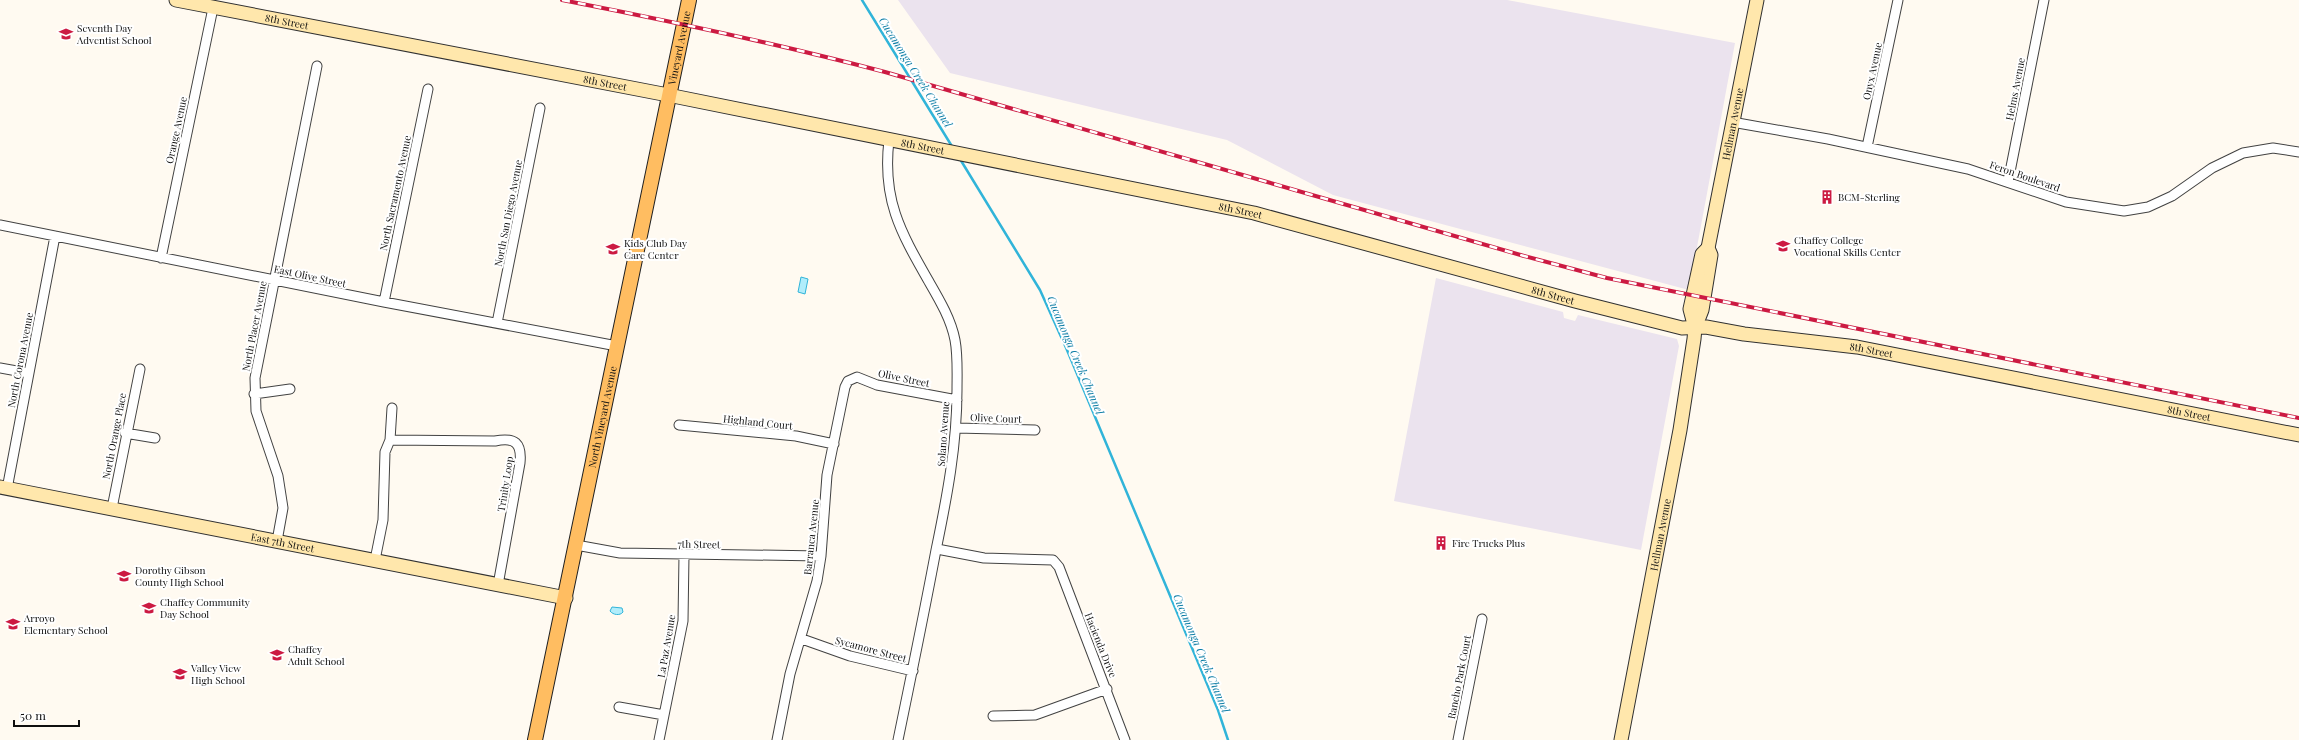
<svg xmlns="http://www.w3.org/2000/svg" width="2299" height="740" viewBox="0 0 2299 740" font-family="'Playfair Display',serif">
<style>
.industrial{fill:#ebe3ee}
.water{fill:#b1edfb;stroke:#31b4d9}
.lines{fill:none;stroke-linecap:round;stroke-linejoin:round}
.stream{stroke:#31b4d9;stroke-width:2.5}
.street-casing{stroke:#424242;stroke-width:11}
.secondary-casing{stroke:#313131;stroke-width:15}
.primary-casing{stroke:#202020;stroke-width:16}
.street{stroke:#fff;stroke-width:9}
.secondary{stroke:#ffe7ac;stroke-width:13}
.primary{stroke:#ffbd61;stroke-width:14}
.rail-casing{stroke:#cc1a42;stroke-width:4}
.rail{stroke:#fff;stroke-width:2.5;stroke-dasharray:8;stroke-linecap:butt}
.labels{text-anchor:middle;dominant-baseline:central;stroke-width:4;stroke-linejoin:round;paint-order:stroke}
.street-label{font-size:10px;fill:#0f0f0f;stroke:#fff}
.poi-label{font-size:10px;fill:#0f0f0f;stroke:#fff;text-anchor:start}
.water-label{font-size:11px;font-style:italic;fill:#0c7da5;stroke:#fff}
</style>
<rect width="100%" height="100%" fill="#fffaf1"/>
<path class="industrial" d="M 898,0 L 1507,0 L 1735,43 L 1689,290 L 1333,195 L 1227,140 L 950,73 Z
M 1436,278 L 1563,312 L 1564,318 L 1575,321 L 1578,315 L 1677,339 L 1679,346 L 1641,550 L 1394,501 Z"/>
<path class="water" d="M 801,277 L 808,279 L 805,294 L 798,292 Z
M 612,607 L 622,608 L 623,612 C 620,616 613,615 610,611 Z"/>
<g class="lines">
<path class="stream" d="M 862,0 L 953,148
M 960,159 L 1040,290 L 1067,350 L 1218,710 L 1228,740"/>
<defs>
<path id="street" d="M 1732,122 L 1828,139 L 1968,169 L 2066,202 L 2124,211 L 2148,207 L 2172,196 L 2212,168 L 2243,153 L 2273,148 L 2299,152
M 889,140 C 882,199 900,231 928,280 C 939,299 951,319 955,340 C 958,356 957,374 957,390 C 957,445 947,497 936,550 C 924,614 911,677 898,740
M 1867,147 L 1898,0
M 2008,182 L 2044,0
M 0,225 L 384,302 L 617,346
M 161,258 L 213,8
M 384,302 L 428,89
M 497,323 L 540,108
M 0,368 L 28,373
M 254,394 L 290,389
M 679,425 L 796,436 L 834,444
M 956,428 L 1035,430
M 125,433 L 155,438
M 390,440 L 495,441 C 515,437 522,443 520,463 L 498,585
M 7,489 L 55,236
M 112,508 L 140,369
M 277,541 L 283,508 L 278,476 L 256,411 L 255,378 L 317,66
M 576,545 L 620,553 L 821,556
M 937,549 L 984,558 L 1053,560 L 1059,567 L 1125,740
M 375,560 L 383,520 L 385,452 L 390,440 L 392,408
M 802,639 L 850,656 L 913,671
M 619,707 L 664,715
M 993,716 L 1035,715 L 1107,689
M 659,740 L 683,621 L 684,555
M 777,740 L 790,674 L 817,581 L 821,556 L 827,475 L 845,387 L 848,381 L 857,377 L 877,385 L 957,400
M 1458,740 L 1482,619"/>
<g id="secondary">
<path id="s1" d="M 176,0 L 668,95 L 1254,213 L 1575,301 L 1682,328 L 1706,327 L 1744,334 L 1857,347 L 2299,435"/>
<path id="s2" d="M 1695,328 L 1702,310 L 1711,255 L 1708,248 L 1757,0"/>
<path id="s3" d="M 0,487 L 566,598"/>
<path id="s4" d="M 1621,740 L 1680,430 L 1694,339 L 1695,328 L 1690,309 L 1702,254 L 1708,248"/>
</g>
<g id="primary">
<path id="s5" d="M 535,740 L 689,0"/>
</g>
</defs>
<use href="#street" class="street-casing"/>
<use href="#secondary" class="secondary-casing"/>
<use href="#primary" class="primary-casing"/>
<use href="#street" class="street"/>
<use href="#secondary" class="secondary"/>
<use href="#primary" class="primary"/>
<defs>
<path id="rail" d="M 562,0 C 671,21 778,44 885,72 L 1524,256 L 1607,278 L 2299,418"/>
</defs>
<use href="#rail" class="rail-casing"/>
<use href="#rail" class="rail"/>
</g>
<defs>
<symbol id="school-bare" viewBox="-9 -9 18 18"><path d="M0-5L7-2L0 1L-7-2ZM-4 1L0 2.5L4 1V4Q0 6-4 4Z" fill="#cc1a42" stroke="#fff" stroke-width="2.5" paint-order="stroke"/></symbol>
<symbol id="building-bare" viewBox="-9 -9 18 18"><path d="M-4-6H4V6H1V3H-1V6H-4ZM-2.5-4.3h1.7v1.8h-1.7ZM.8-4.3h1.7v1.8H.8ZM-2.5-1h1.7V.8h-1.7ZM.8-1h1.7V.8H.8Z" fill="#cc1a42" stroke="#fff" stroke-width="2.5" paint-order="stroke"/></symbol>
</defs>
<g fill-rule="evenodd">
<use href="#school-bare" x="56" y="24" width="20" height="20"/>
<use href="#building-bare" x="1817" y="187" width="20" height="20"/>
<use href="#school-bare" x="1773" y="236" width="20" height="20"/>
<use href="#school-bare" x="603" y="239" width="20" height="20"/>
<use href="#building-bare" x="1431" y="533" width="20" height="20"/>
<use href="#school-bare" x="114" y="566" width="20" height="20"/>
<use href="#school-bare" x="139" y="598" width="20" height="20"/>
<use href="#school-bare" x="3" y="614" width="20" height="20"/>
<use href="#school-bare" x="267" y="645" width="20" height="20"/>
<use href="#school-bare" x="170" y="664" width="20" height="20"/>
</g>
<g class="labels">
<g class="street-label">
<text stroke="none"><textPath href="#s1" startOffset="113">8th Street</textPath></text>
<text stroke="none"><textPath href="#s5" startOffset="707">Vineyard Avenue</textPath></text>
<text transform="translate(1872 71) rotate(-78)">Onyx Avenue</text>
<text stroke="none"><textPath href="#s1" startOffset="437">8th Street</textPath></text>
<text transform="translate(2015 89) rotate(-79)">Helms Avenue</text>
<text stroke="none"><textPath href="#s2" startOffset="209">Hellman Avenue</textPath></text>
<text transform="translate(176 130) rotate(-78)">Orange Avenue</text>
<text stroke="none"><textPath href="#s1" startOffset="761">8th Street</textPath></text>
<text transform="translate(2025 176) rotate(19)">Feron Boulevard</text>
<text transform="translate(395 193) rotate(-78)">North Sacramento Avenue</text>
<text stroke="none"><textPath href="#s1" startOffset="1085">8th Street</textPath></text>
<text transform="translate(508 213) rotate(-79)">North San Diego Avenue</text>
<text transform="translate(310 276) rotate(12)">East Olive Street</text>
<text stroke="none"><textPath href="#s1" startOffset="1409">8th Street</textPath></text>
<text transform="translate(254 326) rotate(-79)">North Placer Avenue</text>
<text stroke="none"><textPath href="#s1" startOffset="1733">8th Street</textPath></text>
<text transform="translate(20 360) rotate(-79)">North Corona Avenue</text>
<text transform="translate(904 378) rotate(12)">Olive Street</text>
<text stroke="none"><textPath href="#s1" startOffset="2057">8th Street</textPath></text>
<text stroke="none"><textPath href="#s5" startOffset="330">North Vineyard Avenue</textPath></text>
<text transform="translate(996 418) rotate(2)">Olive Court</text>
<text transform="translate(758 422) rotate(6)">Highland Court</text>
<text transform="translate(943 434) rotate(-86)">Solano Avenue</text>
<text transform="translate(114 436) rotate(-79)">North Orange Place</text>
<text transform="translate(505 484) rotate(-81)">Trinity Loop</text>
<text stroke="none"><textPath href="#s4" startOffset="209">Hellman Avenue</textPath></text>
<text transform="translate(811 537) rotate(-84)">Barranca Avenue</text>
<text stroke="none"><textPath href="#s3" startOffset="288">East 7th Street</textPath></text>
<text transform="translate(699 544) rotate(1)">7th Street</text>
<text transform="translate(1101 645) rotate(68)">Hacienda Drive</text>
<text transform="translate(666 646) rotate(-80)">La Paz Avenue</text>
<text transform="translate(871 649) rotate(15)">Sycamore Street</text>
<text transform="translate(1459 677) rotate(-79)">Rancho Park Court</text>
</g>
<g class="poi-label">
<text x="77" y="28">Seventh Day<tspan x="77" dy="12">Adventist School</tspan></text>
<text x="1838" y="197">BCM-Sterling</text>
<text x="1794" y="240">Chaffey College<tspan x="1794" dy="12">Vocational Skills Center</tspan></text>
<text x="624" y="243">Kids Club Day<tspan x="624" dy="12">Care Center</tspan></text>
<text x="1452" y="543">Fire Trucks Plus</text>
<text x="135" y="570">Dorothy Gibson<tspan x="135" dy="12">County High School</tspan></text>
<text x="160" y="602">Chaffey Community<tspan x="160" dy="12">Day School</tspan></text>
<text x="24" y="618">Arroyo<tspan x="24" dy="12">Elementary School</tspan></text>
<text x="288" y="649">Chaffey<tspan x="288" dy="12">Adult School</tspan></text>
<text x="191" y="668">Valley View<tspan x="191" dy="12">High School</tspan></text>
</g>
<g class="water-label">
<text transform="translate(916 72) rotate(58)">Cucamonga Creek Channel</text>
<text transform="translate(1076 355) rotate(67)">Cucamonga Creek Channel</text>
<text transform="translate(1202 653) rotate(67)">Cucamonga Creek Channel</text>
</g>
</g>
<path d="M14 720v6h65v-6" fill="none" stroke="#0f0f0f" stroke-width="2"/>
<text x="20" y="720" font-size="12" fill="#0f0f0f" stroke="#ffffff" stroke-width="3" paint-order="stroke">50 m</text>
</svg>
